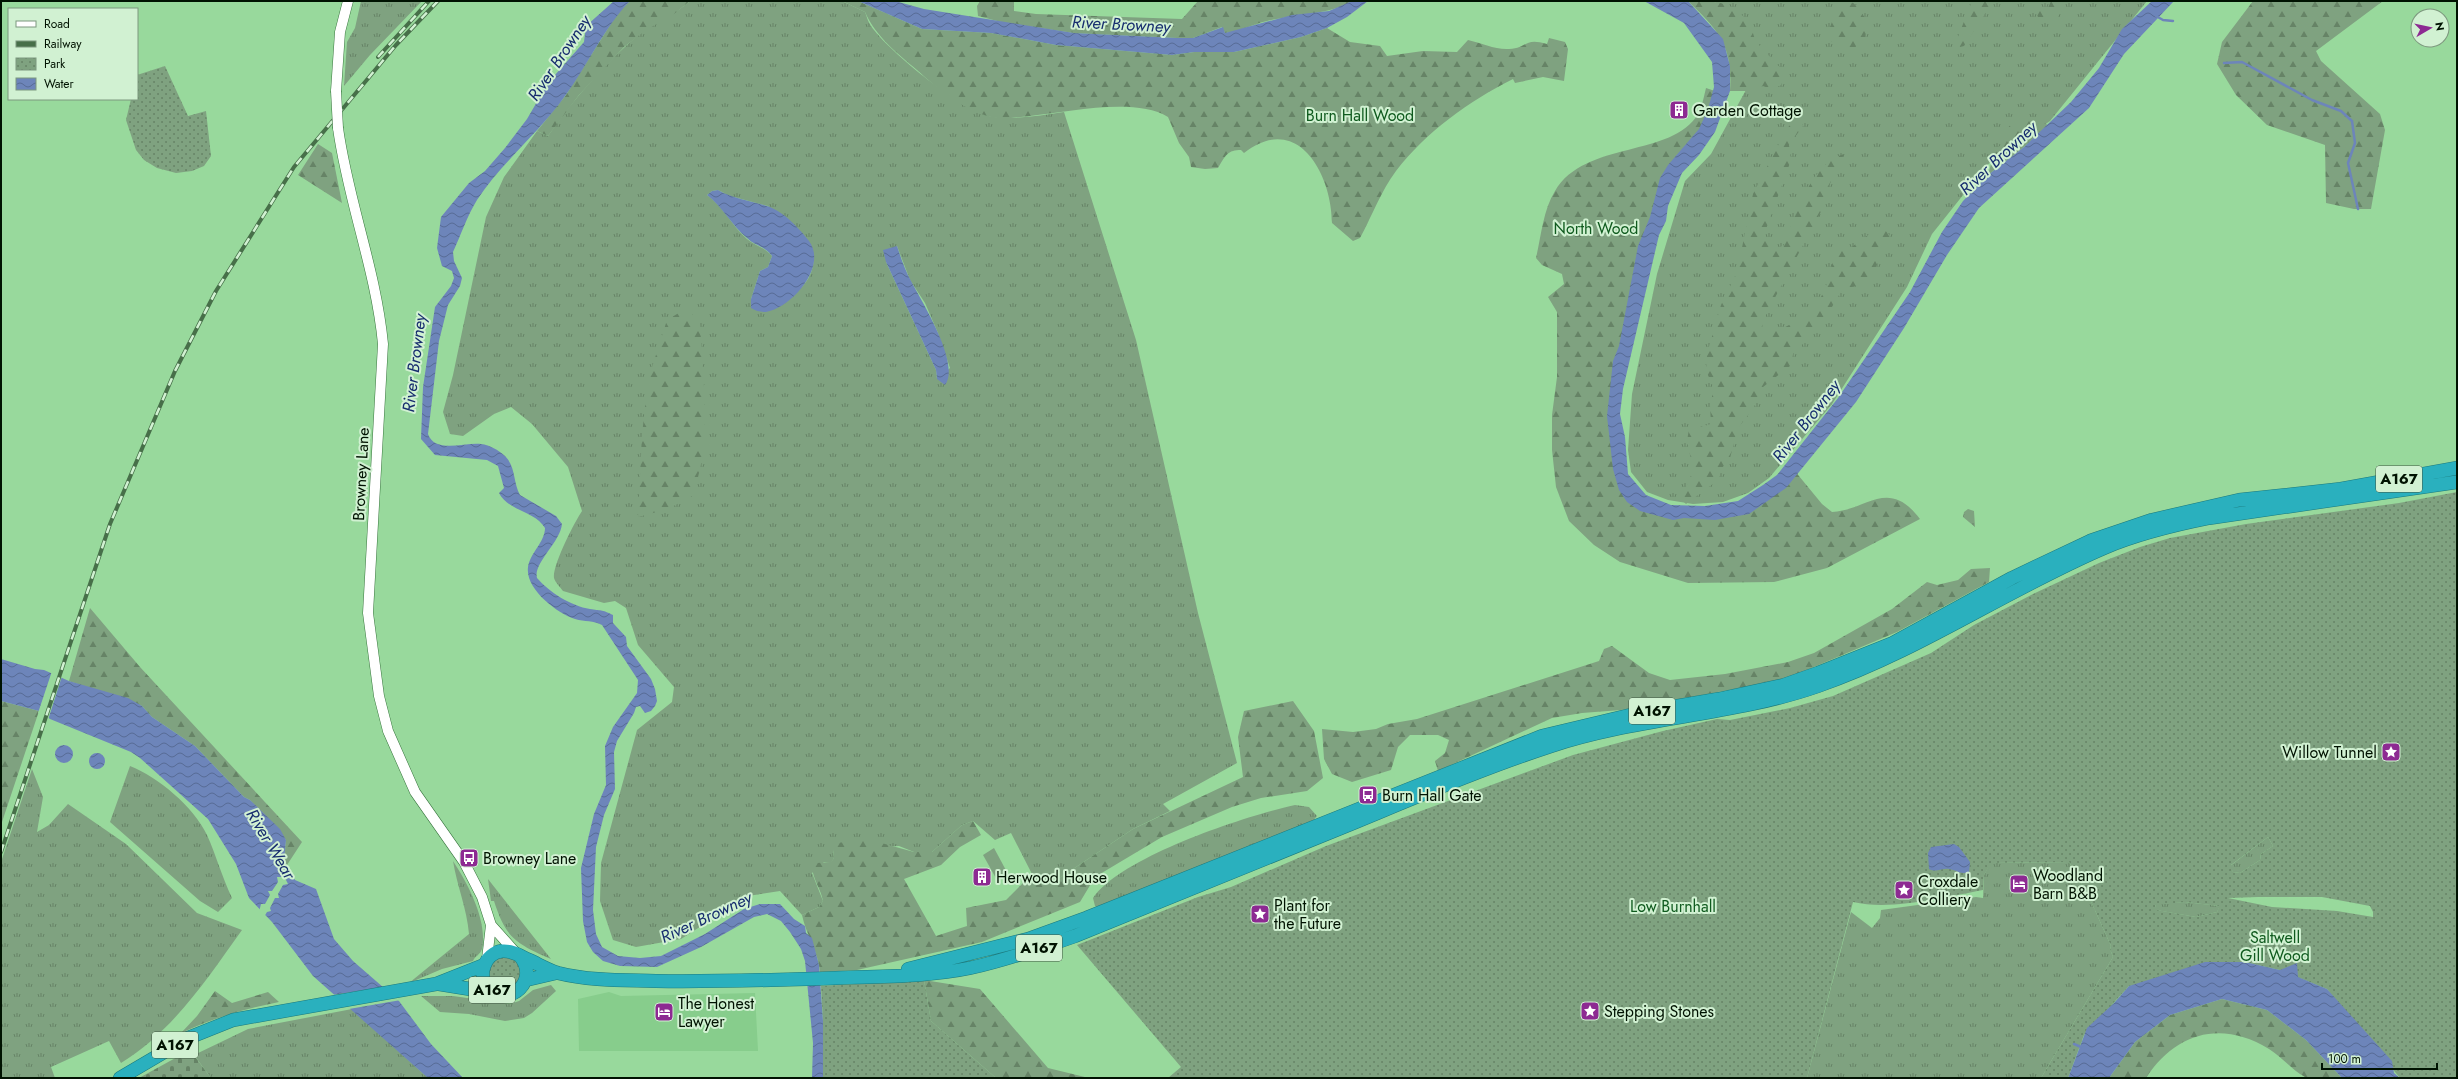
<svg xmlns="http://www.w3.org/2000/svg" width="2458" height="1079" viewBox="0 0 2458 1079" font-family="Jost,sans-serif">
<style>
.built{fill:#87cd8c}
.grass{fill:url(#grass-tufts);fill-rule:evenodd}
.forest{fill:url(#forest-firs)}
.cemetery{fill:url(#cemetery-stones)}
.park{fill:url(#park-dots);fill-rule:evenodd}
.pitch{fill:#7fa280}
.water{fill:url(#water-waves)}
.pier{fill:#98d99c}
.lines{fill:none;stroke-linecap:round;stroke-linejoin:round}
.stream{stroke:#6d85ba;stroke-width:2.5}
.secondary-casing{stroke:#36743c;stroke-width:11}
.highway-casing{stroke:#1b797c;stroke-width:14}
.secondary{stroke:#fff;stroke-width:10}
.highway{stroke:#2ab0be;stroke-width:13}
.rail-casing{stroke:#476f49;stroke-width:4}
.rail{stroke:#d1f1d2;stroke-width:2.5;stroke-dasharray:8;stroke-linecap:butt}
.secondary-bridge-casing{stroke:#36743c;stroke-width:11;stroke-linecap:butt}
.secondary-bridge{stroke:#fff;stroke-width:10}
.labels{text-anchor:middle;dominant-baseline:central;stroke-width:4;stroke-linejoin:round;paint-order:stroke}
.shield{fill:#d1f1d2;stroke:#3f5540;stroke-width:1}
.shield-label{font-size:15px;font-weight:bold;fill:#001201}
.poi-label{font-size:16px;fill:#001201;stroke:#d1f1d2;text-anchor:start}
.park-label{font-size:16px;fill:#0f5a1e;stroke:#d1f1d2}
.street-label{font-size:16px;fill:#001201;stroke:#d1f1d2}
.water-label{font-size:17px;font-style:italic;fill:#172d6e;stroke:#d1f1d2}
</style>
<defs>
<pattern id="grass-tufts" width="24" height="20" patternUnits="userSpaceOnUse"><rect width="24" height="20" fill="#7fa280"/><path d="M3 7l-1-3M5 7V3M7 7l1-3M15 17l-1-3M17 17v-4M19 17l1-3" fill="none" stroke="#668366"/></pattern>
<pattern id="forest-firs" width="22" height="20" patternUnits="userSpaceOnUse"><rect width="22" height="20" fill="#7fa280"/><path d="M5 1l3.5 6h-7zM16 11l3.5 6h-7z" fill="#668366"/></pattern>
<pattern id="cemetery-stones" width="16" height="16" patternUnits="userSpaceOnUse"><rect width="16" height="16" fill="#7fa280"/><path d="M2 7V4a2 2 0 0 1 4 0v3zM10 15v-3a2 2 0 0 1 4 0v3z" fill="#668366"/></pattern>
<pattern id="park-dots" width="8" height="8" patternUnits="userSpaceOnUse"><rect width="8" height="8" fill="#7fa280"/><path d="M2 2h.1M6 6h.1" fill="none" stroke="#668366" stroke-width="1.8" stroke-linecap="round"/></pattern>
<pattern id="water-waves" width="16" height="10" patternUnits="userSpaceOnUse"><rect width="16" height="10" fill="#6d85ba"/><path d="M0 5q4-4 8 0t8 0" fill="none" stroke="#576b95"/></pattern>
</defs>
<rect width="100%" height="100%" fill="#98d99c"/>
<path class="built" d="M 609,992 L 621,996 L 755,993 L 758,1051 L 579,1051 L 578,999 Z"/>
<path class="grass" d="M 361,1 L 422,1 L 370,55 L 344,86 L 347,42 L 355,28 Z
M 690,1 L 842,1 L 865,12 C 867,17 868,22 871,26 C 888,51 965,114 994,117 C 1017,120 1041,115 1064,112 L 1136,340 L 1198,613 L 1237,763 L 1163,804 L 1170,811 L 1133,829 L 1061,877 L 1040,883 L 1032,874 L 1011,833 L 995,840 L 973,821 L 962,825 L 932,852 L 914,852 L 899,846 L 833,850 L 834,858 L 831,863 L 824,862 L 812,873 L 823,901 L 819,907 L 802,915 L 780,891 L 748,896 L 681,939 L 636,947 L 613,940 L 600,901 L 601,863 L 637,730 L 672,702 L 674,687 L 638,645 L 626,608 L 615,601 L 604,603 L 563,591 C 560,587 555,582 554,578 C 552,566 575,521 582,511 L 568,467 L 532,424 L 511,407 L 494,414 L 463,436 L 450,434 L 443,412 L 453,375 L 486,217 L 504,177 L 537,131 L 548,136 C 575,97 607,61 643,31 C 658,20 676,14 690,1 ZM 718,190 L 730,196 L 768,206 L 814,256 C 813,281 801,289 782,304 L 751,299 L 760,271 L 768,267 L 772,256 C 765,247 755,246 747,239 C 731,225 724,207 707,195 L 712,191 ZM 897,246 L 910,280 L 925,303 L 938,333 L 950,368 L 937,379 L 936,370 L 886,262 Z
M 1715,1 L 2147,1 L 2050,121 L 1987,165 L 1932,234 L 1907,287 L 1832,404 L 1769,478 L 1748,493 L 1723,502 L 1693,504 L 1668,500 L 1647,492 L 1631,472 L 1628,450 L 1632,394 L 1657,274 L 1685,181 L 1711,154 L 1747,88 Z
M 1968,509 L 1974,511 L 1975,527 L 1963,517 L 1964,512 Z
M 130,766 C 158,777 194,807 207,835 C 216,855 222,877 232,898 L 218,912 L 200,901 L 110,822 Z
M 32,769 L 43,797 L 37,832 L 49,825 L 68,804 L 126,844 L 197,913 L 242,930 C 207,979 173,1031 121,1063 L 109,1041 L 51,1067 L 55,1078 L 1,1078 L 1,862 Z
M 1295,805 L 1309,807 L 1317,816 L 1312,822 L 1099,908 L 1095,906 L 1093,898 C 1121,857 1245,816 1295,805 Z
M 2268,837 L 2273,846 L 2261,854 L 2260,860 L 2240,873 L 2233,872 L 2230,866 Z
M 453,861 C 468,884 488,921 482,949 C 480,955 475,956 473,961 L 442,969 L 409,983 L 469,934 C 467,909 457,886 453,861 Z
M 2069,862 L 2089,897 L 2111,946 L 2110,949 L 2113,957 L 2041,1078 L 1807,1078 L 1851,912 L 1872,928 L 1880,918 L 1881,910 L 1976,897 L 1983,898 L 1984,875 L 1990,863 Z
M 488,879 L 551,959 C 515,943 506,938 494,901 L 491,901 Z
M 2185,902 L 2220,906 L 2217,912 L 2196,917 L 2156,910 L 2155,904 Z
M 551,985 L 556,991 L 532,1013 L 524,1018 L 505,1021 L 469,1014 L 440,1012 L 421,996 L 453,996 L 510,1004 L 519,1001 L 533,990 Z
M 352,1009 L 428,1078 L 211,1078 L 194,1055 L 248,1029 Z"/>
<path class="forest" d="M 630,1 L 690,1 L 674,14 L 646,30 L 624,47 L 579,95 L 548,136 L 537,131 L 566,95 L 617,14 Z
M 842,1 L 858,1 L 922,29 L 991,33 L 1056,45 L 1172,55 L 1194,52 L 1234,52 L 1301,37 L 1327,28 L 1350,42 L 1380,46 L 1387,56 L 1423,51 L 1457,52 L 1468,40 C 1481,43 1496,50 1509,49 C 1528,48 1524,37 1547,44 L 1549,38 L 1565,42 L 1568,49 L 1564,81 L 1543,77 L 1515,83 L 1513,79 C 1469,101 1426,132 1396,171 C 1381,191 1372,216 1360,238 L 1353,241 L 1332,223 C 1332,175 1298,111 1244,153 L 1241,150 C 1227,149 1224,158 1218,168 L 1205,169 L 1191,167 L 1189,157 L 1179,143 L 1168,117 C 1135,97 1069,112 1030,116 C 1018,117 1004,120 991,117 C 963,110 938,89 917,70 C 897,53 876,37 865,12 Z
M 980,1 L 1014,1 L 1014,11 L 1036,14 L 1182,19 L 1198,1 L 1352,1 C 1333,14 1291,15 1267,21 C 1253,24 1240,32 1225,33 L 1222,27 L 1193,38 L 1177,38 L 1074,33 L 1005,23 L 978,16 L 977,6 Z
M 1688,1 C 1714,1 1734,0 1750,25 C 1753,30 1753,37 1757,42 C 1766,55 1777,61 1785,75 L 1781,85 L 1771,89 L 1763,86 L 1754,91 L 1730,91 C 1733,46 1719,31 1688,1 Z
M 1850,1 L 1857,6 L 1867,21 L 1865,37 L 1853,49 L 1842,48 L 1826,38 L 1836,11 Z
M 1972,1 L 1993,1 L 1964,46 L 1960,47 L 1956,42 Z
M 2051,1 L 2067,1 L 2055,22 L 2038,17 L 2036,13 L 2038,11 L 2048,8 Z
M 2253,1 L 2383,1 L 2316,51 L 2321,61 L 2380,114 L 2385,130 L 2371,209 L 2354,209 L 2326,203 L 2325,145 L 2267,125 L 2236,95 L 2217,64 L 2222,42 Z
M 1706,88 L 1721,93 L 1716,114 L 1677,162 L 1614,389 L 1621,472 L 1652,506 L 1735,509 L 1794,470 L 1822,504 L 1832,512 C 1868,510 1888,477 1920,519 L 1827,568 L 1774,582 L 1688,583 L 1620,562 L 1594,545 L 1569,521 L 1556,487 L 1552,450 L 1552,415 L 1557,377 L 1557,312 L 1548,297 L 1564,284 L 1562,274 L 1542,265 L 1536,258 C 1541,237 1543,210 1555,191 C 1585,140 1672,158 1698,114 C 1702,107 1704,96 1706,88 Z
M 1801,118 L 1803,126 L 1789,145 L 1791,160 L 1765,232 C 1767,245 1771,253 1784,245 C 1794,217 1812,162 1844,154 L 1826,192 L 1827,198 L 1824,206 L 1764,318 L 1762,328 L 1764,333 C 1780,334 1814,312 1821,297 C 1828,285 1831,269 1834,255 L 1839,250 L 1849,249 L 1875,230 L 1886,231 L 1890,236 L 1873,273 L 1865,283 L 1842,290 L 1826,317 L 1807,341 L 1794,350 L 1790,366 L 1763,387 L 1753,409 L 1738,428 L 1730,458 L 1722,468 L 1718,480 L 1686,504 L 1680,498 C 1684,490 1691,479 1692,471 C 1693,453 1684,450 1689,430 L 1711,424 L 1710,405 L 1714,388 L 1706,371 L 1707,354 L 1721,305 L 1737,272 L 1753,194 L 1786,130 L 1794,120 Z
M 2016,119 L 2037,120 L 2048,125 L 2024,147 L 1988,175 L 1993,157 L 2005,137 L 2005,131 Z
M 318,144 L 332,153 L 342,203 L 298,175 Z
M 687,308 L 700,324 L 704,387 L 705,446 L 694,495 L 668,509 L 638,517 L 642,435 L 648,380 L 667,320 Z
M 1990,568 L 1989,582 L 1897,632 L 1783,680 L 1621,710 L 1582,713 L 1552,718 L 1438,771 L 1435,761 L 1445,753 L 1449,740 L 1438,735 L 1410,735 L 1398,747 L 1391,770 L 1352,782 L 1332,774 L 1324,759 L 1322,729 L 1353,732 L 1376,729 L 1388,724 L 1417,719 L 1599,661 L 1604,649 L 1612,646 L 1649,673 L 1670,680 L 1725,674 L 1788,662 L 1814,653 L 1892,609 L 1927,582 L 1937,585 L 1958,580 L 1971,569 Z
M 90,608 L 140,667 L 302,842 L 287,865 L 284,861 L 286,840 L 250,800 L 244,797 L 195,746 L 152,717 L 142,706 L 69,681 Z
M 1,701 L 39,711 L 1,825 Z
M 1293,701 L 1314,731 L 1323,778 L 1307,791 L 1261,798 L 1232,807 L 1162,837 L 1095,877 L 1080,902 L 982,942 L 857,970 L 820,972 C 818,950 806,935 802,915 L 819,907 L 823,901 C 821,889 813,880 812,867 L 817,863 L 831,862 L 834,858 L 833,850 L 837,843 L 867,839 L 914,852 L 932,852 L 962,825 L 973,821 L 981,835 L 960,847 L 941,865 L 904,879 L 936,936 L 967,926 L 966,908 L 1006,900 L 1032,874 L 1040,883 L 1061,877 L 1133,829 L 1243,777 L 1238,737 L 1244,711 Z
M 924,980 L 980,989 L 1048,1068 L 1089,1078 L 996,1078 L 931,1021 Z
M 215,991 L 232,1003 L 268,992 L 279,1002 C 244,1009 213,1018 181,1033 L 197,1016 Z
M 2222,999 L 2267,1010 L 2306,1040 L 2342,1078 C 2332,1078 2313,1079 2305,1077 C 2292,1070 2282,1057 2269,1049 C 2222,1020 2176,1032 2146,1078 L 2109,1078 L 2135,1042 L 2170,1015 Z"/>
<path class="cemetery" d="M 190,1050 L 211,1078 L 139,1078 Z"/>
<path class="park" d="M 165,66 L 188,116 L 206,111 L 211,156 L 204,166 L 192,171 L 176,173 L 157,168 L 144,160 L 136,150 L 126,120 L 131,99 L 137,99 L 137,75 Z
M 2457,492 L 2457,1078 L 2400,1078 L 2327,989 L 2280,970 L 2245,962 L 2129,986 L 2084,1035 L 2068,1078 L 2041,1078 L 2113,957 L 2110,949 L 2111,946 L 2089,897 L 2069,862 L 1991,863 L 1984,875 L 1983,890 C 1945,897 1891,911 1853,902 L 1807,1078 L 1168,1078 L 1181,1067 L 1077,945 L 1198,897 L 1231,887 L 1326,846 L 1573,755 L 1663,731 L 1717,719 L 1730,720 L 1790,708 L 1833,696 L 1931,653 L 1974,625 L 2033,594 L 2099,563 L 2140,547 L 2170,538 L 2246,524 L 2399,503 ZM 2268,837 L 2273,846 L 2261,854 L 2260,860 L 2240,873 L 2233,872 L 2231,865 ZM 2258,897 L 2322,897 L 2370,906 L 2373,912 L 2373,917 L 2337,911 L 2272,907 L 2228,898 ZM 2185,902 L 2219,906 L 2219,907 L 2217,912 L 2196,917 L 2157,910 L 2155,905 Z
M489 973a16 16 0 1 1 32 0a16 16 0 1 1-32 0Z
M 924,980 L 931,1021 L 996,1078 L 823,1078 L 823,1021 L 821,986 Z"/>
<path class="pitch" d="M 994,848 L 1008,874 L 997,880 L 983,855 Z"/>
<path class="water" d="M 614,1 L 630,1 C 603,29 588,65 565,96 C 539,133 502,162 477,200 C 467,216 461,235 453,252 L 454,261 L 462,278 L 460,286 L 448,305 L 439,341 L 428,434 C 435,454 465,442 481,444 C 490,445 498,450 505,456 C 516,467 513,483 520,495 L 556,516 L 562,524 C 560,543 533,563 537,578 C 549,592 571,606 590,609 C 601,611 601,609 613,615 L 613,623 L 626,637 L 627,646 L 651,679 L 655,689 L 657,701 L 655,706 L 651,711 L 645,713 L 640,706 L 636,707 L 634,713 L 617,741 L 614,752 L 615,789 L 604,815 L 596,847 L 593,910 L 596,934 L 602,947 L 618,956 L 640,958 L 661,956 L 705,934 L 744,909 L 760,904 L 780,904 L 794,919 L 805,926 L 806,933 L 812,938 L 819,965 L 823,1021 L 823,1078 L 812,1078 L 813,1043 L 805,961 L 801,949 L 790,932 L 781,921 L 767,914 L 754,917 L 701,947 L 657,967 L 620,966 L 603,961 L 593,952 L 587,942 L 583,921 L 581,868 L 594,814 L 606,785 L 605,746 L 613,727 L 637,693 L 638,680 L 602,625 C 593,620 585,622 575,619 C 557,613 525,589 528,567 C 530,553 545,542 545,528 C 535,511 508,511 499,493 L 504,488 L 498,466 L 487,460 L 435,455 L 421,439 L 423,387 L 435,307 L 451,286 L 454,278 L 452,271 L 442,266 L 437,248 L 441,217 L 469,183 L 485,171 L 505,148 L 527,119 L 548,83 L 584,42 L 586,26 Z
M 858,1 L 895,1 L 924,9 L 1074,33 L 1177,38 L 1193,38 L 1223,27 L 1225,33 L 1292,15 L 1329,11 L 1352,1 L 1368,1 L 1347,17 L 1327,28 L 1301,37 L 1234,52 L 1194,52 L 1172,55 L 1056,45 L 991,33 L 922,29 Z
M 1644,1 L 1688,1 L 1723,39 L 1730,66 L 1730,91 L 1715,132 L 1699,155 L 1682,173 L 1668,206 L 1666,221 L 1659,235 L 1623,389 L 1620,414 L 1625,437 L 1628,474 L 1646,495 L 1671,505 L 1705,506 L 1738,501 L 1763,485 L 1777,475 L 1838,398 L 1910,292 L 1942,232 L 1963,201 L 1988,175 L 2024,147 L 2071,102 L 2099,68 L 2122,29 L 2152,1 L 2174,1 L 2124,54 L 2089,108 L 1979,208 L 1947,255 L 1904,328 L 1856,402 L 1786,488 L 1749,514 L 1715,520 L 1684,518 L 1673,520 L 1640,511 L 1627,502 L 1619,490 L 1613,469 L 1607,416 L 1613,361 L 1619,346 L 1638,246 L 1650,217 L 1660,178 L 1668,165 L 1699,129 L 1708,109 L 1714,87 L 1712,62 L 1684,23 Z
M 718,190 C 734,199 751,201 767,206 C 783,211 799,228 809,241 C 828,267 791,308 766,312 C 760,312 756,311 751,308 L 751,299 L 760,271 L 768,267 L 772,256 C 765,246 755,246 747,238 C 731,225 723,207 707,195 L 712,191 Z
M 897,246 C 901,258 905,270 911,281 C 922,302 961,364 945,385 L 937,379 L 936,370 L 886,262 L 883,250 Z
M 1,659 L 35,669 L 44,670 L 69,681 L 128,698 L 142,706 L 152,717 L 195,746 L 244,797 L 250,800 L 280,829 L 286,840 L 284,861 L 295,880 L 316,889 L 334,939 L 353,961 L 399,1001 L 431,1044 L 463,1078 L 428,1078 L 313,976 L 272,922 L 249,898 L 236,864 L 208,819 L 140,758 L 131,752 L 50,719 L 39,711 L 1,701 Z
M55 754a9 9 0 1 1 18 0a9 9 0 1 1-18 0Z
M89 761a8 8 0 1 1 16 0a8 8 0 1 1-16 0Z
M 1954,844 L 1959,847 L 1970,862 L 1969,872 C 1960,875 1957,870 1949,869 C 1942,868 1936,873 1929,869 L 1928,853 L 1931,847 Z
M 2205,962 L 2245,962 L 2280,970 L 2297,963 L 2298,977 L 2327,989 L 2392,1061 L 2394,1073 L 2400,1078 L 2342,1078 L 2306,1040 L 2267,1010 L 2222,999 L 2170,1015 L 2135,1042 L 2109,1078 L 2068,1078 L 2087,1028 L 2114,1003 L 2129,986 Z"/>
<path class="pier" d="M 52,671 L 62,676 L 48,720 L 38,713 Z
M 289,864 L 292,871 L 286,880 L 288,884 L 283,885 L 278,894 L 279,898 L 275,898 L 270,908 L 271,911 L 267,912 L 264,917 L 259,912 L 261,904 L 265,904 L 270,895 L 268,891 L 272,891 L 278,882 L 277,877 L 281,877 Z
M 386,987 L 401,1000 L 349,1009 L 332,995 Z"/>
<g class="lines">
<path class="stream" d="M 2156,16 L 2163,20 L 2173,21
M 2224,63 L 2242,62 L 2312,100 L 2341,111 L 2352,121 L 2355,143 L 2348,163 L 2358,209
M 2074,1044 L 2081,1047"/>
<defs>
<path id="secondary" d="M 336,91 L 340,32 L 348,1
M 338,128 C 348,201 376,270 383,344 L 368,613 L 379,696 L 388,731 L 415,792 L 464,862 L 482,897 L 491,925 L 487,959
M 491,925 L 516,953"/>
<path id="highway" d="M 520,956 C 540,980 510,1008 489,988 C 476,976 485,953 502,951 C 512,950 520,956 529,960 C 538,964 548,970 558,973 C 590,981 623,980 656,981 C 716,982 776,980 836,978 C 881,976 927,977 970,968 C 1006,960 1041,948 1075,936 C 1166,899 1256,862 1346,826 C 1414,798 1481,769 1551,746 C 1638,717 1732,716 1818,686 C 1919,651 2006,590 2104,548 C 2137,534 2174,525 2209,518 L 2457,482
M 908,969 L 1028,939 L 1086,918 L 1542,736 L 1643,712 L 1719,699 L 1784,685 L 1818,673 L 1893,643 L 2012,578 L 2090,541 L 2152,520 L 2239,500 L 2341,489 L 2457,468
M 526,980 L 556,973
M 439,984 L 495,993
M 120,1078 L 188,1038 L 233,1020 L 436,984 L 484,965"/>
</defs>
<use href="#secondary" class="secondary-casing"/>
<use href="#highway" class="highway-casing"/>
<use href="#secondary" class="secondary"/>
<use href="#highway" class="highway"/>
<defs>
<path id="rail" d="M 378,57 L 429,1
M 1,852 L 110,524 L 175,371 L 216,291 L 294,167 L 396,45 L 438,1"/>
</defs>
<use href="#rail" class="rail-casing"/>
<use href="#rail" class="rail"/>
<defs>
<path id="secondary-bridge" d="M 336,91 L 338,128"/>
</defs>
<use href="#secondary-bridge" class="secondary-bridge-casing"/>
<use href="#secondary-bridge" class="secondary-bridge"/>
</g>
<defs>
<symbol id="building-square" viewBox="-11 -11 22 22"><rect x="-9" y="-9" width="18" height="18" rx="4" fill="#8d2a92" stroke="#d1f1d2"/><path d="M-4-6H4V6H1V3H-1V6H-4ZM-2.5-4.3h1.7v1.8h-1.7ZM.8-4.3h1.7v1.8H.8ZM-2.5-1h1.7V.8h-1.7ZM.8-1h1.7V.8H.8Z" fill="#fff"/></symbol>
<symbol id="sight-square" viewBox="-11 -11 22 22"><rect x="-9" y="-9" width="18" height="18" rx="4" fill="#8d2a92" stroke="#d1f1d2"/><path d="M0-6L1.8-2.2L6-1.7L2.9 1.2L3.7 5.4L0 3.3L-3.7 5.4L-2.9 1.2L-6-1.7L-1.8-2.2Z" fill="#fff"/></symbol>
<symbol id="bus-square" viewBox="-11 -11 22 22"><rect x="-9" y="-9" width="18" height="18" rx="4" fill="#8d2a92" stroke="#d1f1d2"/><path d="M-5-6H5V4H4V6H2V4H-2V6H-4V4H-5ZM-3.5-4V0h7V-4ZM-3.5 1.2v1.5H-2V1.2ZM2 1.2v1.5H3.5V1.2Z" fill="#fff"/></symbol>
<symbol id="hotel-square" viewBox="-11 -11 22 22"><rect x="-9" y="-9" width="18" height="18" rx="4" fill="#8d2a92" stroke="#d1f1d2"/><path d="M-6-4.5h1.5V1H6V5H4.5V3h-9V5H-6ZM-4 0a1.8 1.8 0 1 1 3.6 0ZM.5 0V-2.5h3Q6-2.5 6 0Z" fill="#fff"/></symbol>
</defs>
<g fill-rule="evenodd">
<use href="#building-square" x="1668" y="99" width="22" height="22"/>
<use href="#sight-square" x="2380" y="741" width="22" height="22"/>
<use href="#bus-square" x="1357" y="784" width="22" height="22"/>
<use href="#bus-square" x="458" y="847" width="22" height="22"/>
<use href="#building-square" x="971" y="866" width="22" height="22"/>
<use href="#hotel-square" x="2008" y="873" width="22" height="22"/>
<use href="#sight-square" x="1893" y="879" width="22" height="22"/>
<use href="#sight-square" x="1249" y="903" width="22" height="22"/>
<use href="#sight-square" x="1579" y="1000" width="22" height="22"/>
<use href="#hotel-square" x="653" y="1001" width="22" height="22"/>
</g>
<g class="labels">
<g class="shield">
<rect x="2376" y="466" width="46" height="26" rx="3"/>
<rect x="1629" y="698" width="46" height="26" rx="3"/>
<rect x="1016" y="935" width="46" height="26" rx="3"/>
<rect x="469" y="977" width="46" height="26" rx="3"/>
<rect x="152" y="1032" width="46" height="26" rx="3"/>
</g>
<g class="shield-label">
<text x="2399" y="479">A167</text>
<text x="1652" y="711">A167</text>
<text x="1039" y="948">A167</text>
<text x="492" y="990">A167</text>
<text x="175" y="1045">A167</text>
</g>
<g class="poi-label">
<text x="1693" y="110">Garden Cottage</text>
<text x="2377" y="752" text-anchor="end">Willow Tunnel</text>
<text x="1382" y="795">Burn Hall Gate</text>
<text x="483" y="858">Browney Lane</text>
<text x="2033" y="875">Woodland<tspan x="2033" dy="18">Barn B&amp;B</tspan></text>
<text x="996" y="877">Herwood House</text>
<text x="1918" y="881">Croxdale<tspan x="1918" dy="18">Colliery</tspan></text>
<text x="1274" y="905">Plant for<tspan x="1274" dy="18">the Future</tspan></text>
<text x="678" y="1003">The Honest<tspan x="678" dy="18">Lawyer</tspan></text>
<text x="1604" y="1011">Stepping Stones</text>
</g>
<g class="park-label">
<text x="1360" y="115">Burn Hall Wood</text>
<text x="1596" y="228">North Wood</text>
<text x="1673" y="906">Low Burnhall</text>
<text x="2275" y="937">Saltwell<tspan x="2275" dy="18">Gill Wood</tspan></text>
</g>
<g class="street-label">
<text transform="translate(361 474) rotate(-87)">Browney Lane</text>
</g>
<g class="water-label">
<text transform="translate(1121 24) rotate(3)">River Browney</text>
<text transform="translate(559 58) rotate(-56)">River Browney</text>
<text transform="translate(1998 158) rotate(-43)">River Browney</text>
<text transform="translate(414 363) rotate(-83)">River Browney</text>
<text transform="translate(1806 421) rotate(-52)">River Browney</text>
<text transform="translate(271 844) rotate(59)">River Wear</text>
<text transform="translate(706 917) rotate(-25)">River Browney</text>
</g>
</g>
<rect width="2458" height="1079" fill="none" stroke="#001201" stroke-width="4"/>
<rect x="8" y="8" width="130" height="92" fill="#d1f1d2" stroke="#7d987e"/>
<rect x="16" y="21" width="20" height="6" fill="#ffffff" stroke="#7d987e"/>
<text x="44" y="28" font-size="12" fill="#001201">Road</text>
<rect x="16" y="41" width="20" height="6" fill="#476f49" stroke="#7d987e"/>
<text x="44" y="48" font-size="12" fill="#001201">Railway</text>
<rect x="16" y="58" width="20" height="12" fill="url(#park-dots)" stroke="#7d987e"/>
<text x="44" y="68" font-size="12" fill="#001201">Park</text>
<rect x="16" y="78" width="20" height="12" fill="url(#water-waves)" stroke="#7d987e"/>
<text x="44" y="88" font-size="12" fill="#001201">Water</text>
<g transform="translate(2430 28) rotate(81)"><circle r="19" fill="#d1f1d2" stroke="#7d987e"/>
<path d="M0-3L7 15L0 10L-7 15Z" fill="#8d2a92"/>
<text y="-6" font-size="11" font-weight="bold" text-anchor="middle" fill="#001201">N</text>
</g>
<path d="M2322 1063v6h115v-6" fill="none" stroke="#001201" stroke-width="2"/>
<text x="2328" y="1063" font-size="12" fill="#001201" stroke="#d1f1d2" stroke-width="3" paint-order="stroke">100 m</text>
</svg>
